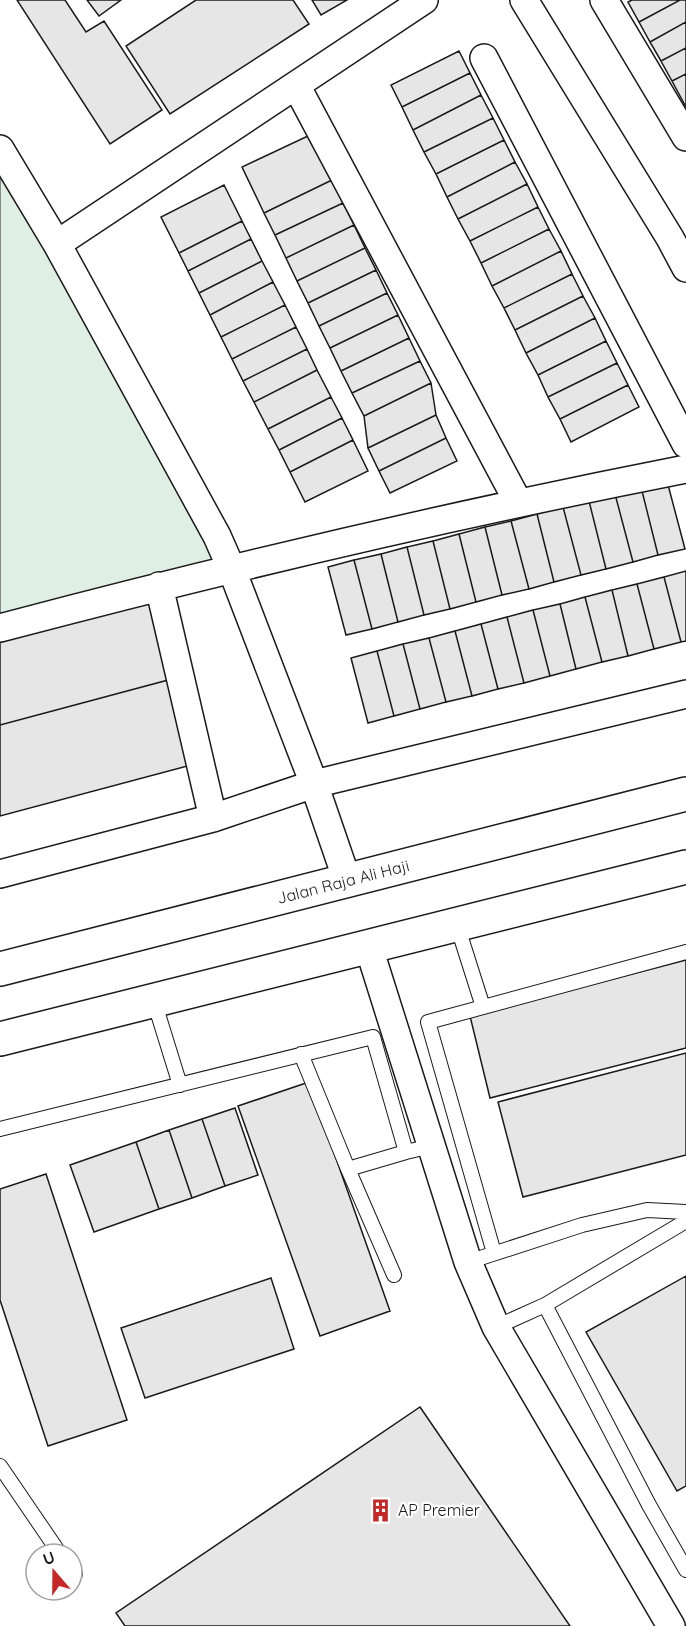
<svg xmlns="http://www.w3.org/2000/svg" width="686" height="1626" viewBox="0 0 686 1626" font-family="Quicksand,sans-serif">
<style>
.green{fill:#e0efe3;stroke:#6a6a6a;stroke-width:1.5}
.building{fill:#e6e6e6;stroke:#1a1a1a;stroke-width:1.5}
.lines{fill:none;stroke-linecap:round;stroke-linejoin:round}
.lane-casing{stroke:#1a1a1a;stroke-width:16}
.street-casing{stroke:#1a1a1a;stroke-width:30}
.secondary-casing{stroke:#1a1a1a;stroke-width:36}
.lane{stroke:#fff;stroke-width:14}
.street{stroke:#fff;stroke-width:27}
.secondary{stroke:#fff;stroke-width:33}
.labels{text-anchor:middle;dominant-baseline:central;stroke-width:4.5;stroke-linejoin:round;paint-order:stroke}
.street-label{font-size:16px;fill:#1a1a1a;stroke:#fff}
.poi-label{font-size:16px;fill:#1a1a1a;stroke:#fff;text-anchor:start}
</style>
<rect width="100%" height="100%" fill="#fff"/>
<path class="green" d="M 0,164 L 225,565 L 0,624 Z"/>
<path class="building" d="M 17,0 L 65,0 L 86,32 L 104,21 L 162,110 L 110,144 Z
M 87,0 L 121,0 L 99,16 Z
M 196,0 L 293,0 L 309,24 L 170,114 L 126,46 Z
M 312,0 L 347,0 L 321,15 Z
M 632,0 L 680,0 L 639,22 L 628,2 Z
M 680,0 L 686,0 L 686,22 L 650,42 L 639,22 Z
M 686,22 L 686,48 L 661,61 L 650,42 Z
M 686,48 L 686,74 L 672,81 L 661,61 Z
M 459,51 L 470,73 L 402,107 L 391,85 Z
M 470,73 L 481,95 L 413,130 L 402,107 Z
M 686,74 L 686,107 L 672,81 Z
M 481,95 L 493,118 L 424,152 L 413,130 Z
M 493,118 L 504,140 L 436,174 L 424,152 Z
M 310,135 L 332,180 L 264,213 L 242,167 Z
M 504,140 L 515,162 L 447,197 L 436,174 Z
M 515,162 L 527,184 L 458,219 L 447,197 Z
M 332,180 L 343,203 L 275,235 L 264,213 Z
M 527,184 L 538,207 L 470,241 L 458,219 Z
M 224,185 L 242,221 L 179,253 L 161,217 Z
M 343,203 L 354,225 L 286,258 L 275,235 Z
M 538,207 L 549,229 L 481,263 L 470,241 Z
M 242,221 L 251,239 L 188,271 L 179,253 Z
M 354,225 L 365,248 L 297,281 L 286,258 Z
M 549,229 L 561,251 L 492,286 L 481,263 Z
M 251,239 L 262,261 L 199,293 L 188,271 Z
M 365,248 L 376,270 L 308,303 L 297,281 Z
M 561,251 L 572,274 L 504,308 L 492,286 Z
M 262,261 L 273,282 L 210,315 L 199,293 Z
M 376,270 L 387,293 L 319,326 L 308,303 Z
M 572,274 L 583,296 L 515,330 L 504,308 Z
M 273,282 L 285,305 L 221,337 L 210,315 Z
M 387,293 L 398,315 L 330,348 L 319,326 Z
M 583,296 L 595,318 L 526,353 L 515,330 Z
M 285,305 L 296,327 L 232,359 L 221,337 Z
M 398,315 L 409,338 L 341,371 L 330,348 Z
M 595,318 L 606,341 L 538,375 L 526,353 Z
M 296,327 L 307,349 L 243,381 L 232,359 Z
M 409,338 L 420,361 L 352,393 L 341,371 Z
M 606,341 L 617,363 L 548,397 L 538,375 Z
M 307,349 L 317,370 L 254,402 L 243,381 Z
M 420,361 L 431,383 L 364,416 L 352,393 Z
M 617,363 L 628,385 L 560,419 L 548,397 Z
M 317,370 L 331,397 L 268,429 L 254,402 Z
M 431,383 L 436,415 L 368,448 L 364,416 Z
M 628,385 L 639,407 L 571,442 L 560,419 Z
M 331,397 L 342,418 L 279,450 L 268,429 Z
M 436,415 L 446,438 L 379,471 L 368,448 Z
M 342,418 L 353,440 L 290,472 L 279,450 Z
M 446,438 L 457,461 L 390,493 L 379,471 Z
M 353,440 L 368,471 L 305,502 L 290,472 Z
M 667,481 L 685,549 L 658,555 L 641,487 Z
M 641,487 L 658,555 L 633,562 L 615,494 Z
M 615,494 L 633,562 L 606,569 L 589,501 Z
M 589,501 L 606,569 L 581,575 L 563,507 Z
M 563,507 L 581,575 L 554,582 L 537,514 Z
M 537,514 L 554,582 L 529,589 L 511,521 Z
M 511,521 L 529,589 L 502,595 L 485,527 Z
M 485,527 L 502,595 L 476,602 L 459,534 Z
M 459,534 L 476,602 L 450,609 L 433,541 Z
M 433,541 L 450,609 L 424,615 L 407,547 Z
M 407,547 L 424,615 L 398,622 L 381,554 Z
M 381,554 L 398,622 L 372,629 L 354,560 Z
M 354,560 L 372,629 L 346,635 L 328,567 Z
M 686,571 L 686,641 L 681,642 L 664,577 Z
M 664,577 L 681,642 L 654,649 L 637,584 Z
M 637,584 L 654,649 L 628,656 L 612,590 Z
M 612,590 L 628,656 L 602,662 L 585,597 Z
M 150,593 L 172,679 L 0,725 L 0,633 Z
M 585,597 L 602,662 L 576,669 L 560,604 Z
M 560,604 L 576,669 L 550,676 L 533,610 Z
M 533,610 L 550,676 L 524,683 L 507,617 Z
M 507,617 L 524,683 L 498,689 L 481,624 Z
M 481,624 L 498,689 L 472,696 L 455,631 Z
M 455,631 L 472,696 L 446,702 L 429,638 Z
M 429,638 L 446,702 L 420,709 L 403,644 Z
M 403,644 L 420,709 L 394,716 L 377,651 Z
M 377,651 L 394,716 L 368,723 L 351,658 Z
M 172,679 L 195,764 L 0,816 L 0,725 Z
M 686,960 L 686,1048 L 490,1098 L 470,1016 Z
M 686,1053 L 686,1155 L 523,1197 L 498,1102 Z
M 309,1082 L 390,1311 L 320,1336 L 238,1106 Z
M 235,1108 L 258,1175 L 225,1186 L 202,1119 Z
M 202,1119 L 225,1186 L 192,1198 L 169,1130 Z
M 169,1130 L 192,1198 L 159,1209 L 136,1142 Z
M 136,1142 L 159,1209 L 94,1232 L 70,1165 Z
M 46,1174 L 127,1420 L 48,1446 L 0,1300 L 0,1189 Z
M 686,1276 L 686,1486 L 677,1491 L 586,1332 Z
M 271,1278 L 294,1349 L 145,1398 L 121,1328 Z
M 420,1407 L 570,1626 L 125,1626 L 116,1613 Z"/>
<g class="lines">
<defs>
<path id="lane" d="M 457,925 L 483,1007
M 154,1001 L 180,1085
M 301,1054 L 348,1169
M 0,1129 L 373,1037 L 406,1152 L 431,1146
M 494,1253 L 428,1022 L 686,952
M 468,1262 L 582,1225 L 647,1210 L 686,1212
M 394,1275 L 348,1169 L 406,1152
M 545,1305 L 649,1505 L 686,1570
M 496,1327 L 545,1305 L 686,1221
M 0,1466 L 60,1554
M 72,1571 L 75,1574"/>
<path id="street" d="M 524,0 L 670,238 L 686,268
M 604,0 L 686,137
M 484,58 L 686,444
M 296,85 L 518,502
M 0,149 L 57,244 L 217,536 L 232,570 L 314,784 L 347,880
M 57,244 L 424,0
M 159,586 L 213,818
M 0,628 C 227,568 456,514 686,469
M 0,874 L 213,818 L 314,784 L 686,694
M 369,948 L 468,1262 L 496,1327 L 671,1626"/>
<g id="secondary">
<path id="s1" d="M 0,969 L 686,794"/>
<path d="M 0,1039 L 686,867"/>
</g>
</defs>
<use href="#lane" class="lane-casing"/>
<use href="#street" class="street-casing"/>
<use href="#secondary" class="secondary-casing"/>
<use href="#lane" class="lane"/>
<use href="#street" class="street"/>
<use href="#secondary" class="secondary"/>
</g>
<defs>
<symbol id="building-bare" viewBox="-9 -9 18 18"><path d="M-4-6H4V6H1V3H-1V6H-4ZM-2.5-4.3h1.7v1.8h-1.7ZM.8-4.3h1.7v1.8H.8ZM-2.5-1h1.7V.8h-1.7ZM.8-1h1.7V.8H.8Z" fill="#c62828" stroke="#fff" stroke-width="2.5" paint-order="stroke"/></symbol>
</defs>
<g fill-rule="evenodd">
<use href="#building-bare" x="364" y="1494" width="33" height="33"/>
</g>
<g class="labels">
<g class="street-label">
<text stroke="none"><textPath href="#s1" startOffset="354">Jalan Raja Ali Haji</textPath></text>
</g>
<g class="poi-label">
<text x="398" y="1510">AP Premier</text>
</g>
</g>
<g transform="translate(54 1572) rotate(340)"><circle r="28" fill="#ffffff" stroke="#a3a3a3" stroke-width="1.5"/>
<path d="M0-4.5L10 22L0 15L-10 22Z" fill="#c62828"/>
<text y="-9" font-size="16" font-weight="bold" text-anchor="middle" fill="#1a1a1a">U</text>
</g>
</svg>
